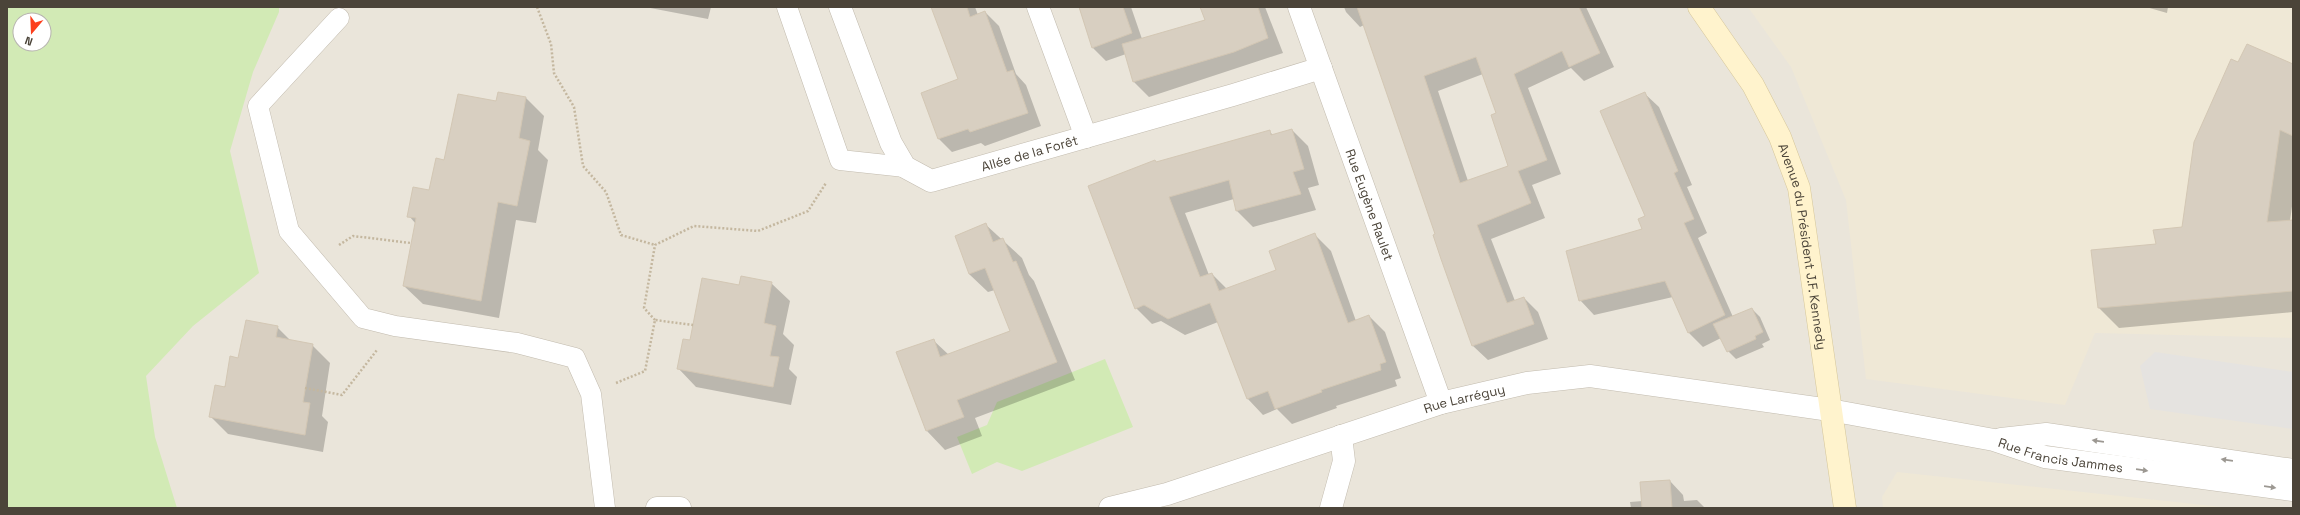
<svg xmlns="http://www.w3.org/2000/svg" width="2300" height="515" viewBox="0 0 2300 515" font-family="'Space Grotesk',sans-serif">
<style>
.residential{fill:#eae5da;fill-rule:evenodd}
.education{fill:#efe8d6}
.green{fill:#d2eab5;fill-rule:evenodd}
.parking{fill:#e5e3e0}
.shadow{fill:#0003;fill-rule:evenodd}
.building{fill:#d8cfc1;stroke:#d3c7b4;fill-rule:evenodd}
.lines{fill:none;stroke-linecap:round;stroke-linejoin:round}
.lane-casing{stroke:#c2bbae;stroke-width:21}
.street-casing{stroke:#c2bbae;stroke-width:23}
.secondary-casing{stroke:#d6c79b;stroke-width:23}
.path{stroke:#c4b79f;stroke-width:2.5;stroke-dasharray:2 2;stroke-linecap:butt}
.lane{stroke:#fff;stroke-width:20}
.street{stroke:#fff;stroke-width:22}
.secondary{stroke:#fff3cd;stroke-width:22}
.oneway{fill:#9c9892}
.labels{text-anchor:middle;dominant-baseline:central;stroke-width:3.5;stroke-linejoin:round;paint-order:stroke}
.street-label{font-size:13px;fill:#4b4439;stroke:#fff}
</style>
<rect width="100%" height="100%" fill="#f6f3ec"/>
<path class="residential" d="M 7,7 L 2293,7 L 2293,508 L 7,508 ZM 20,20 L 44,20 L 44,44 L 20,44 Z"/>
<path class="education" d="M 1748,7 L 2293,7 L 2293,338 L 2095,333 L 2065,405 L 1866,379 L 1846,200 L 1791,67 Z
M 1897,472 L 2231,508 L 1883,508 L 1882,497 Z"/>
<path class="green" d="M 7,7 L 279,7 L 279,12 L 253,72 L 230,151 L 259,273 L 193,326 L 146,376 L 155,437 L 177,508 L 7,508 ZM 20,20 L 44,20 L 44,44 L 20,44 Z
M 1105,359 L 1133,427 L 1022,471 L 997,462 L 972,474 L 957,437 L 987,425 L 997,402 Z"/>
<path class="parking" d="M 2155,352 L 2293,372 L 2293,429 L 2150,409 L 2140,366 Z"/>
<path class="shadow" d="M 645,7 L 711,7 L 708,19 Z
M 932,7 L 975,7 L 978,15 L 985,12 L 999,26 L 1016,74 L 1026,85 L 1041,126 L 985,146 L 981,143 L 952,152 L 938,138 L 960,80 Z
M 1079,7 L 1131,7 L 1142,39 L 1207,21 L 1202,7 L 1265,7 L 1283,53 L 1149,97 L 1134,82 L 1126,54 L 1106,61 L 1093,48 Z
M 1344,7 L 1586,7 L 1614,67 L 1584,81 L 1571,68 L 1528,88 L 1561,174 L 1532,185 L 1545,218 L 1491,239 L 1515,301 L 1524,298 L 1538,312 L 1548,339 L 1488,360 L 1473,346 L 1442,259 L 1437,234 L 1364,25 L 1360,27 L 1346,12 ZM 1483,74 L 1497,114 L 1509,166 L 1468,181 L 1438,91 Z
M 2146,7 L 2168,7 L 2167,13 Z
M 2239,63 L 2293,65 L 2293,199 L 2290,221 L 2293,221 L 2293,312 L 2119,328 L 2099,308 L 2092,251 L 2157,245 L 2183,228 Z
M 1644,93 L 1659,107 L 1692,185 L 1687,187 L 1707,233 L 1698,238 L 1733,317 L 1752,309 L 1760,317 L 1770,340 L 1762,344 L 1764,347 L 1736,359 L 1728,351 L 1721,338 L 1703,347 L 1689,333 L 1673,297 L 1594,315 L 1580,300 L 1643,229 L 1646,217 Z
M 526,98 L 544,116 L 538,150 L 548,160 L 536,223 L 516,220 L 499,318 L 423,304 L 404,286 L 416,224 L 409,216 L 430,191 L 445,161 L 496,102 Z
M 1292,130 L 1308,146 L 1319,185 L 1308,188 L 1316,210 L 1253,227 L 1237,211 L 1234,199 L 1185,213 L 1209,275 L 1212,274 L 1227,289 L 1277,271 L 1315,235 L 1331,251 L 1356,321 L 1369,316 L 1385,332 L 1401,378 L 1395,380 L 1397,386 L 1336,406 L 1337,408 L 1292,424 L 1277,409 L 1263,415 L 1247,398 L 1218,322 L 1185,335 L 1161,321 L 1152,324 L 1136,308 L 1157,163 L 1270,132 L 1273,135 Z
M 985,224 L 1022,258 L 1029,275 L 1034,281 L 1075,380 L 975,418 L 982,436 L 945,450 L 927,431 L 898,353 L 933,340 L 949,355 L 1011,331 L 995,290 L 988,292 L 969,274 Z
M 771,283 L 790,301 L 783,334 L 794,345 L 789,369 L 797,377 L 791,405 L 696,387 L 678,368 L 691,341 L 740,287 Z
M 277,327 L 291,341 L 312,345 L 330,363 L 322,416 L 328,422 L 323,452 L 228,434 L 210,416 L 238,359 Z
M 1670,481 L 1683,495 L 1684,501 L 1697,500 L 1705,508 L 1631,508 L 1630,502 L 1643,501 Z"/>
<path class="building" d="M 931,7 L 967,7 L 970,17 L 985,11 L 1007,72 L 1013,70 L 1028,113 L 970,132 L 968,129 L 938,139 L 921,93 L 958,79 Z
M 1079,7 L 1123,7 L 1132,33 L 1092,48 Z
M 1200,7 L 1258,7 L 1268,38 L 1234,52 L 1133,82 L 1122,44 L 1205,20 Z
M 1357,7 L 1579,7 L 1600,53 L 1569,67 L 1562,51 L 1514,74 L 1547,160 L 1518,171 L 1531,203 L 1477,225 L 1507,303 L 1524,297 L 1534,324 L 1472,346 L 1441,259 L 1433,235 L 1435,234 ZM 1476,57 L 1496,113 L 1491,115 L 1508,166 L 1460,183 L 1424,76 Z
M 2247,44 L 2293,64 L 2293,136 L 2280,130 L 2267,222 L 2293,220 L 2293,291 L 2098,308 L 2091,250 L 2156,244 L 2153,230 L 2182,227 L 2194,142 L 2231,59 L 2238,62 Z
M 498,92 L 526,97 L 519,138 L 530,141 L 517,206 L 498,202 L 481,301 L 403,286 L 416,218 L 407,217 L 413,187 L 429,190 L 436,158 L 444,160 L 458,94 L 496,101 Z
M 1645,92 L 1678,171 L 1674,173 L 1694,219 L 1684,223 L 1725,315 L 1688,333 L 1665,281 L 1579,301 L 1566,251 L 1642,229 L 1638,219 L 1645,216 L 1600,111 Z
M 1292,129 L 1304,169 L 1293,172 L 1301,194 L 1236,211 L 1229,180 L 1169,197 L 1200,277 L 1212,273 L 1219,291 L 1276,270 L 1269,251 L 1315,233 L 1348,323 L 1369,315 L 1386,362 L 1380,364 L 1381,370 L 1321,390 L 1322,392 L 1275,409 L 1268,391 L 1247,399 L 1210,303 L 1168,319 L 1144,305 L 1135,309 L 1088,186 L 1155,160 L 1156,162 L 1270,130 L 1271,135 Z
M 986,223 L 993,242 L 1003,238 L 1013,262 L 1016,261 L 1057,362 L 957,400 L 964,417 L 926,431 L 896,352 L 934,339 L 940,357 L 1010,331 L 985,268 L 969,274 L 955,236 Z
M 741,276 L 772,282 L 764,323 L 776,326 L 770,356 L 779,357 L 773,387 L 677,369 L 683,339 L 690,340 L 702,278 L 739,285 Z
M 1752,308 L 1763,332 L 1755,336 L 1756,339 L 1727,352 L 1713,324 Z
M 246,320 L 278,326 L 276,337 L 313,344 L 303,402 L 310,403 L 305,435 L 209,417 L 215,385 L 225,387 L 230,356 L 238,358 Z
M 1670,480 L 1672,508 L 1642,508 L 1640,482 Z"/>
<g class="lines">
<defs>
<path id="lane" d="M 787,7 L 840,160 L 905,167
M 339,18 L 258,106 L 289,231 L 363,318 L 395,326 L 517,343 L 575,358 L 591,394 L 605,508"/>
<g id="street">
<path id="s1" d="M 840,7 L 891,143 L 905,167 L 931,181 L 1233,95 L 1321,68"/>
<path d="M 1038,7 L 1086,137"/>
<path id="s2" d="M 1299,7 L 1441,403"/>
<path d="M 2001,439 L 2046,434 L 2293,470"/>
<path d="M 657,508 L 680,508"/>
<path id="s3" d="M 1110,508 L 1167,494 L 1441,403 L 1527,383 L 1590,376 L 1830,410 L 1994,440 L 2045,457 L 2293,490"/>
<path d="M 1331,508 L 1344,461 L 1341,436"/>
</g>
<g id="secondary">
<path id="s4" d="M 1699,7 L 1753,85 L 1780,137 L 1799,188 L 1845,508"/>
</g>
</defs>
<use href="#lane" class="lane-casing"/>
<use href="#street" class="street-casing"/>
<use href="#secondary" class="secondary-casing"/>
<path class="path" d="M 537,7 L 551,44 L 554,73 L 574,107 L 583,166 L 606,192 L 621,235 L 655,245
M 339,245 L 353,236 L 411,243
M 655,320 L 644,308 L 655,245 L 694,226 L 758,231 L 808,211 L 826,183
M 616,383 L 645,371 L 655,320 L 693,325
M 305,388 L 342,395 L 377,350"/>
<use href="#lane" class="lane"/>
<use href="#street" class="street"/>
<use href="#secondary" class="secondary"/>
</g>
<defs><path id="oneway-solid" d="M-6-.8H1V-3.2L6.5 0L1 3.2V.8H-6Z"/></defs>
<g class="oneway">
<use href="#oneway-solid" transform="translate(2098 441) rotate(-172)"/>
<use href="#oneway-solid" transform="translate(2227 460) rotate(-172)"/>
<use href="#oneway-solid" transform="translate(2142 470) rotate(8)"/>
<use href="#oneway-solid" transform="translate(2270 487) rotate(8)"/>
</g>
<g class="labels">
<g class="street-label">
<text stroke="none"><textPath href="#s1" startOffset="305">Allée de la Forêt</textPath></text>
<text stroke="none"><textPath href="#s2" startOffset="210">Rue Eugène Raulet</textPath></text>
<text stroke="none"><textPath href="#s4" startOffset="266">Avenue du Président J.F. Kennedy</textPath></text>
<text stroke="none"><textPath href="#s3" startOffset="371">Rue Larréguy</textPath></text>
<text stroke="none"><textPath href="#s3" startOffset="977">Rue Francis Jammes</textPath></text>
</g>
</g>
<rect width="2300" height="515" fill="none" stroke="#4b4439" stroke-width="16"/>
<g transform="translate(32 32) rotate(199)"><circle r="19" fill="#ffffff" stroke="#b7b4b0"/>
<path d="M0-3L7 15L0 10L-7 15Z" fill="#fc3f1d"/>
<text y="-6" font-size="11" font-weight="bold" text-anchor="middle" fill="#4b4439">N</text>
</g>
</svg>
